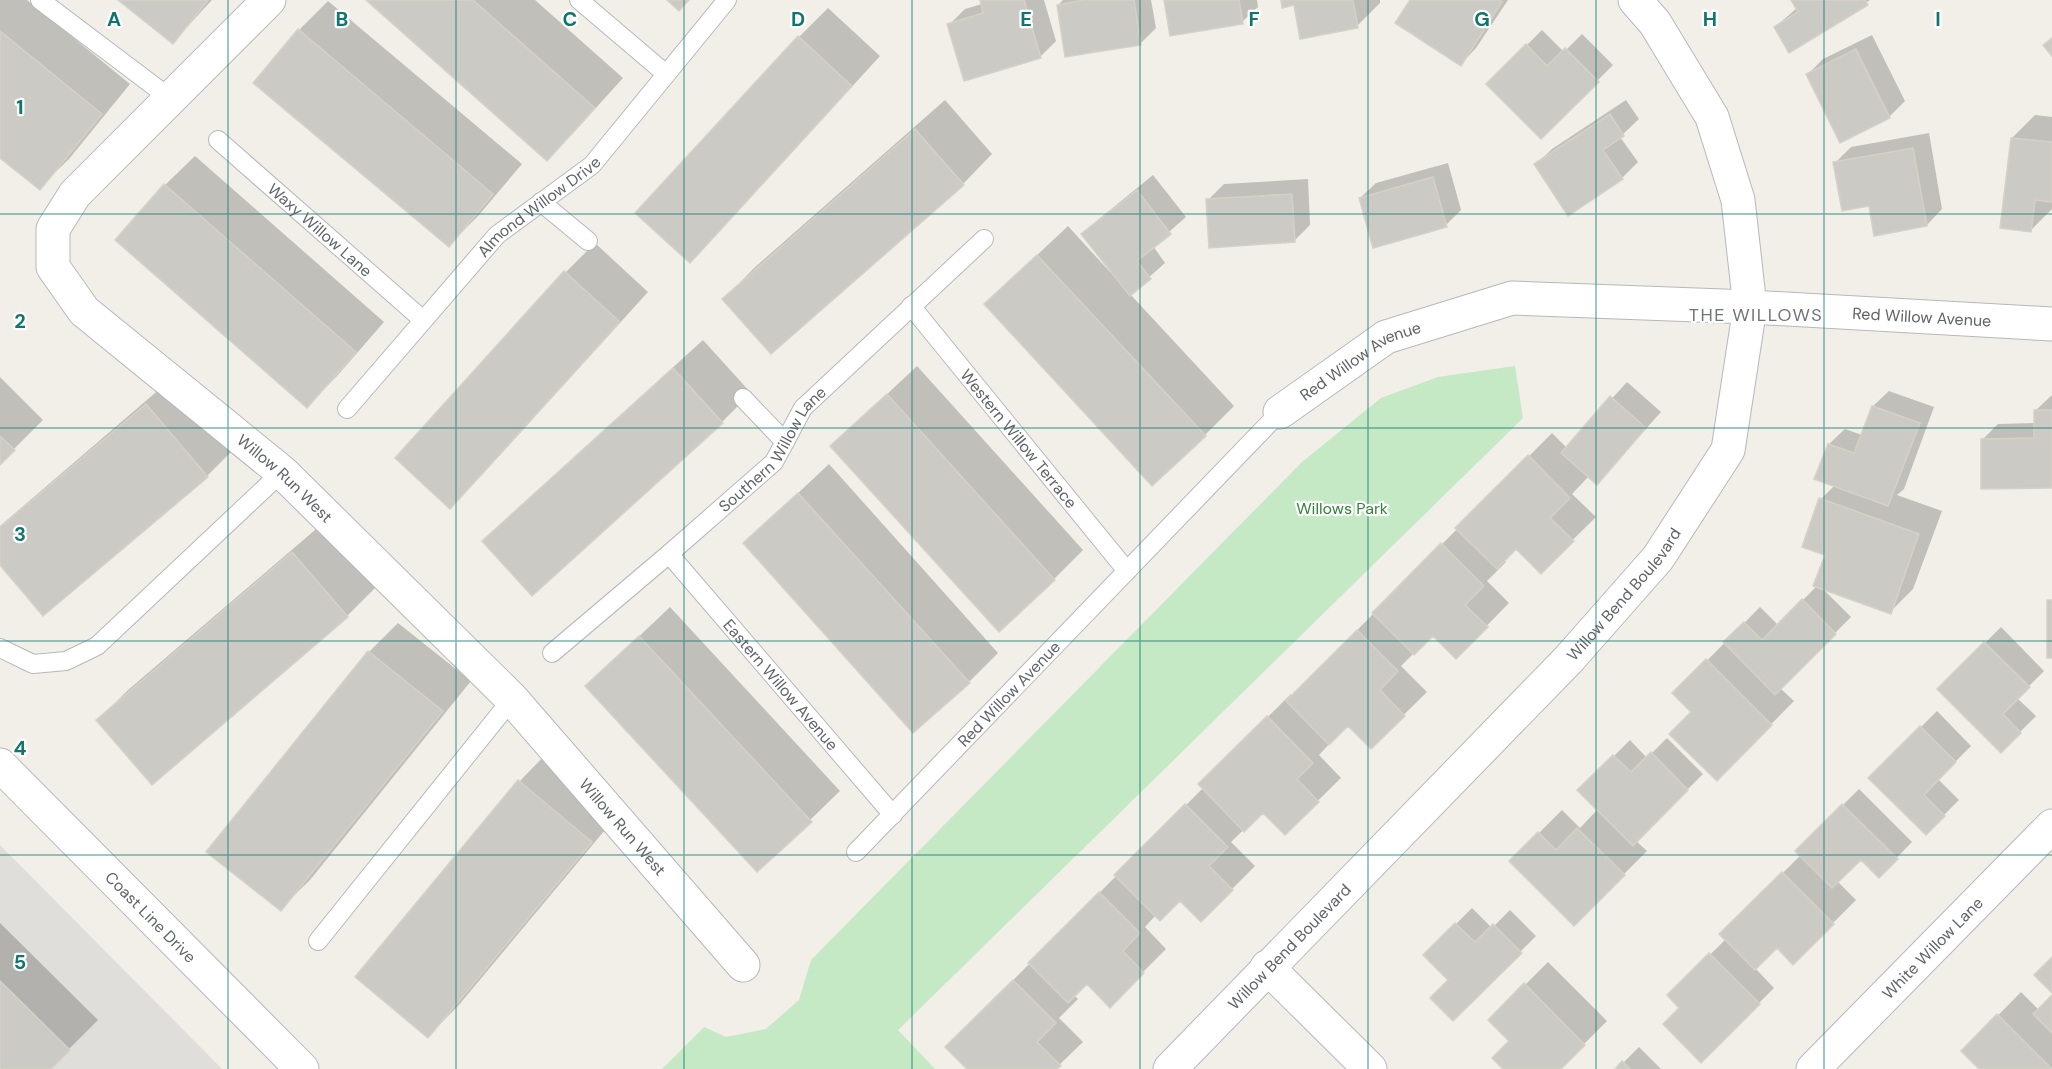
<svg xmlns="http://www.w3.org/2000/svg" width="2052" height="1069" viewBox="0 0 2052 1069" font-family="'DM Sans',sans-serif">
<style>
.industrial{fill:#e0deda}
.green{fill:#c5e8c5}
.shadow{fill:#0003}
.building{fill:#cccac5;stroke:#d6d1c6;stroke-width:1.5}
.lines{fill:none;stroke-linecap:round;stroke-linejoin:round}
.lane-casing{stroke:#b5b8bc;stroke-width:20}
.street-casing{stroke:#b5b8bc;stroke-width:35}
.lane{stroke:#fff;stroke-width:18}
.street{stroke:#fff;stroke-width:33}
.grid{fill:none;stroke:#0f766e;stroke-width:1.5;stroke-opacity:0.55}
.labels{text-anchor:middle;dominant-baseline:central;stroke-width:4.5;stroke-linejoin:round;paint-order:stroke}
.street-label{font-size:16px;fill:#5f6368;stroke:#fff}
.park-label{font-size:16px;fill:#348238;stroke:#fff}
.neighbourhood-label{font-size:18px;letter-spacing:1.5px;fill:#70757a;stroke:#fff}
.grid-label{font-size:20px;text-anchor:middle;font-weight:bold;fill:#0f766e;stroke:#fff;stroke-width:4.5;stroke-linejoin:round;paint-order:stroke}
</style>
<rect width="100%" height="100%" fill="#f1efe8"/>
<path class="industrial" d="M 0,845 L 222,1069 L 0,1069 Z"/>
<path class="green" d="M 1515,366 L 1523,418 L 898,1030 L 935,1069 L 662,1069 L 704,1027 L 726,1037 L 766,1029 L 799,1000 L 811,960 L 1302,462 L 1381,398 L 1438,377 Z"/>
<path class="shadow" d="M 0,0 L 27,0 L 130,84 L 69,159 L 39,188 L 0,156 Z
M 120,0 L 212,0 L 173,42 Z
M 368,0 L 535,0 L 623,78 L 576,130 L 547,159 Z
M 981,0 L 1044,0 L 1056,41 L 1040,57 L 949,25 L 965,9 L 982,4 Z
M 1063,0 L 1151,0 L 1156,28 L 1140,44 L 1058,5 Z
M 1165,0 L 1257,0 L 1258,7 L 1242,22 Z
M 1282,0 L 1380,0 L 1380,3 L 1357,26 Z
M 1412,0 L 1508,0 L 1476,48 L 1461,64 Z
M 1792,0 L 1870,0 L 1789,51 L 1775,27 L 1797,8 Z
M 328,1 L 522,164 L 478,216 L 449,245 L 299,30 Z
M 828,8 L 880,56 L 719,232 L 690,261 L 799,37 Z
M 1542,30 L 1564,52 L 1582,34 L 1613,65 L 1541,137 L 1488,84 Z
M 1872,35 L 1905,101 L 1889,117 L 1808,74 L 1823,59 Z
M 945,100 L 992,154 L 963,184 L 724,299 L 753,269 Z
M 1626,100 L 1639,119 L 1620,137 L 1638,162 L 1622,178 L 1536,164 L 1552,149 Z
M 2035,115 L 2052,117 L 2052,209 L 2031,230 L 2012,138 Z
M 1929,133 L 1942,209 L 1927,225 L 1870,204 L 1835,163 L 1851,147 Z
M 195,156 L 384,322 L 337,376 L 307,406 L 117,240 L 165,185 Z
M 1448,163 L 1461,210 L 1446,225 L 1360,198 L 1376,183 Z
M 1153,175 L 1186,217 L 1153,246 L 1165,263 L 1130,294 L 1234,406 L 1205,435 L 1016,275 L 1068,226 L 1110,272 L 1111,270 L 1083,234 L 1099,219 Z
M 1308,179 L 1310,225 L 1295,240 L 1208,200 L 1224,184 Z
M 595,243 L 648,292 L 480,477 L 450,507 L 566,272 Z
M 703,340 L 751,393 L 722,422 L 484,541 L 514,512 Z
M 917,366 L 1083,550 L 1054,579 L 832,446 Z
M 176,375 L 236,447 L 207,476 L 0,563 L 0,526 Z
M 0,377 L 43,420 L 0,463 Z
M 1627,382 L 1661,412 L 1597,483 L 1589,476 L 1572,494 L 1596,517 L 1541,571 L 1516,547 L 1504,560 L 1506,562 L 1487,581 L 1509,603 L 1456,657 L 1433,634 L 1401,666 L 1427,692 L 1371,747 L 1348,724 L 1319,755 L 1341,778 L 1285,833 L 1263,811 L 1231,842 L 1255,866 L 1201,920 L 1180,899 L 1156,915 L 1145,927 L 1166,949 L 1110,1005 L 1087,982 L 1074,995 L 1078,999 L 1059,1018 L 1083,1042 L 1055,1069 L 969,1069 L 947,1047 L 1203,788 L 1200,784 L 1291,694 L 1292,696 L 1552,433 L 1567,448 Z
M 1889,391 L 1934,407 L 1904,489 L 1897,495 L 1942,511 L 1913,589 L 1890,612 L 1821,587 L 1851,617 L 1780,688 L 1794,701 L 1717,779 L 1693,712 L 1675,693 L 1760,607 L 1778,625 L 1817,586 L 1826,554 L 1821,499 L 1835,485 L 1829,444 L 1845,429 L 1862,435 L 1873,406 Z
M 2052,395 L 2052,487 L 1982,440 L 1998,424 L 2036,423 L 2036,410 Z
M 829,464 L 998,653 L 969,682 L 745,543 Z
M 322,524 L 376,587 L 347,616 L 98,720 L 128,690 Z
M 670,607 L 840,791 L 758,870 L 587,686 Z
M 398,623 L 471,681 L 310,880 L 280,909 L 369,652 Z
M 2001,627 L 2044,671 L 2017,698 L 2036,716 L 2001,751 L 1939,689 Z
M 1937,711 L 1971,746 L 1938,779 L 1959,800 L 1926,833 L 1870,778 Z
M 1667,738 L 1703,774 L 1636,841 L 1647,851 L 1574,924 L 1511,861 L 1562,810 L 1580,828 L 1598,809 L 1580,790 L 1630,740 L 1647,758 Z
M 548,752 L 620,812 L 458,1006 L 428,1036 L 519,782 Z
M 1859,789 L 1912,842 L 1879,876 L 1861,858 L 1837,881 L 1856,900 L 1793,963 L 1777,946 L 1755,968 L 1774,988 L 1701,1061 L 1682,1008 L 1669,995 L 1726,939 L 1721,934 L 1801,855 L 1797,851 Z
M 1472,908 L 1492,928 L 1510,910 L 1536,936 L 1453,1019 L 1450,980 L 1425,955 Z
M 0,923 L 98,1020 L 49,1069 L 0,1069 Z
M 1548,962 L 1607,1021 L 1559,1069 L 1505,1069 L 1511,1041 L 1490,1020 Z
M 2021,992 L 2039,1010 L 2052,997 L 2052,1069 L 1981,1069 L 1963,1051 Z
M 1639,1047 L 1661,1069 L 1617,1069 Z"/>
<path class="building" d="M 118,0 L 208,0 L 173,44 Z
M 366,0 L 473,0 L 595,108 L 547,161 Z
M 667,0 L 689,0 L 679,11 Z
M 980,0 L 1024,0 L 1041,58 L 964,81 L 947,24 L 983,13 Z
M 1083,0 L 1134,0 L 1141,45 L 1065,57 L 1057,5 Z
M 1164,0 L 1239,0 L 1243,24 L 1170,36 Z
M 1281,0 L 1353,0 L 1358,28 L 1300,39 L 1294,5 L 1282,8 Z
M 1410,0 L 1499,0 L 1502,2 L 1461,66 L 1395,23 Z
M 1791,0 L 1865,0 L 1868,5 L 1789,53 L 1774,27 L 1798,12 Z
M 298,29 L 493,194 L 449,247 L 253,83 Z
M 0,31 L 102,114 L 40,190 L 0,158 Z
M 798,36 L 852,86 L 690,263 L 635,213 Z
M 2052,38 L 2052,56 L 2043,45 Z
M 1526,44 L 1547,66 L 1565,48 L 1599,82 L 1541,139 L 1486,84 Z
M 1856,49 L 1890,118 L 1840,143 L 1806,74 Z
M 1610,114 L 1624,136 L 1603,150 L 1623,179 L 1568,216 L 1534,164 Z
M 915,129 L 964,185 L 771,354 L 722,299 Z
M 2011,138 L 2052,142 L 2052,202 L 2035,200 L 2031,232 L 2000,228 Z
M 1913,148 L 1927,226 L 1874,236 L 1869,206 L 1842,211 L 1833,162 Z
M 1433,177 L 1447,227 L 1373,248 L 1359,198 Z
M 164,184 L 356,352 L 307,408 L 115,240 Z
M 1137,190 L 1171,234 L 1137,261 L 1151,279 L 1130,296 L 1081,234 Z
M 1292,194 L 1295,242 L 1209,248 L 1206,199 Z
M 1037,255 L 1206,436 L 1152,486 L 984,304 Z
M 564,271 L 620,322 L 450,509 L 395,458 Z
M 673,368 L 723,423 L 532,596 L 482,541 Z
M 887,394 L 1055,580 L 999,632 L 830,446 Z
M 1610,396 L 1646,428 L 1597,485 L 1561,453 Z
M 146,404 L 208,477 L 43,616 L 0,565 L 0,527 Z
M 1872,406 L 1920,423 L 1888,506 L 1814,479 L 1828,444 L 1854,453 Z
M 2034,410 L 2052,410 L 2052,488 L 1981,489 L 1981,439 L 2034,438 Z
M 0,436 L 15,450 L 0,465 Z
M 1528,455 L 1570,498 L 1550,518 L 1574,541 L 1541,574 L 1516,549 L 1497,569 L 1455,528 Z
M 798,493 L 970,683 L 913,733 L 743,543 Z
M 1819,498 L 1919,534 L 1891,614 L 1813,586 L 1825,555 L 1802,547 Z
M 1441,543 L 1484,586 L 1465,605 L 1488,627 L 1456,659 L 1433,636 L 1414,655 L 1372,613 Z
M 292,552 L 348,617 L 152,785 L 96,720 Z
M 1802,599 L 1836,634 L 1775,695 L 1723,642 L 1744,622 L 1762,640 Z
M 2047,600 L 2052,600 L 2052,658 L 2047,658 Z
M 1357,630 L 1398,671 L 1380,690 L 1405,716 L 1371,749 L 1348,726 L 1329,745 L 1286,701 Z
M 639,636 L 812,822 L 757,872 L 585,686 Z
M 1984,642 L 2030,687 L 2003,714 L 2021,733 L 2001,753 L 1937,689 Z
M 368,651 L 443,711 L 281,911 L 206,852 Z
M 1706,659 L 1772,725 L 1717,781 L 1669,734 L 1691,712 L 1672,693 Z
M 1267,716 L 1313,763 L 1297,779 L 1319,802 L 1285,835 L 1263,813 L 1244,832 L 1198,784 Z
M 1920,726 L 1956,762 L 1924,795 L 1945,816 L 1926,835 L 1868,778 Z
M 1651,752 L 1688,790 L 1633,846 L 1577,790 L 1613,755 L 1631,772 Z
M 518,780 L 592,842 L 428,1038 L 355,977 Z
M 1185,804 L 1228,847 L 1209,866 L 1233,890 L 1201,922 L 1180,901 L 1160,921 L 1114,875 Z
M 1842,804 L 1898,859 L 1879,878 L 1861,860 L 1832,888 L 1795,851 Z
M 1577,828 L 1625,875 L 1574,926 L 1509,861 L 1538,832 L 1556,850 Z
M 1782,872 L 1834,924 L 1793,965 L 1777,948 L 1755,970 L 1719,934 Z
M 1099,892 L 1140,933 L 1123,951 L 1144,973 L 1110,1008 L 1087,984 L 1068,1003 L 1028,963 Z
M 1455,923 L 1475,942 L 1493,924 L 1522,953 L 1453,1021 L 1430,998 L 1448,980 L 1423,955 Z
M 1709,953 L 1760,1004 L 1701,1063 L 1663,1024 L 1679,1008 L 1667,995 Z
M 2052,957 L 2052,993 L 2034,975 Z
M 1013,980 L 1056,1023 L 1037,1042 L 1061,1066 L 1057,1069 L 967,1069 L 945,1047 Z
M 0,981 L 70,1050 L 51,1069 L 0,1069 Z
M 1524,983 L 1585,1045 L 1561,1069 L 1503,1069 L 1492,1058 L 1509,1041 L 1488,1020 Z
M 2052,995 L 2052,1033 L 2033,1014 Z
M 1997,1014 L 2052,1069 L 1979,1069 L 1961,1051 Z
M 1622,1061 L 1630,1069 L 1615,1069 Z"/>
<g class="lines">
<defs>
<g id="lane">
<path d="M 40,0 L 171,99"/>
<path d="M 579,0 L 666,74"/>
<path id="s1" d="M 218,140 L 423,320"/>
<path d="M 541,202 L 588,241"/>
<path id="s2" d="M 911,306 L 1127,571"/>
<path d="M 743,398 L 785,442"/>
<path id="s3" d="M 347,409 L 497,235 L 592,165 L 727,0"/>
<path id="s4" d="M 669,554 L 893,815"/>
<path d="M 0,648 L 33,664 L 66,661 L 97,646 L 282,472"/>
<path id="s5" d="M 552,653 L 669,554 L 774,462 L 803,408 L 984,239"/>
<path id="s6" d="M 856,852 L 1280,412"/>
<path d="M 318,941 L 512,699"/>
</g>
<g id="street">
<path id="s7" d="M 269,0 L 75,194 L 53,229 L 53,267 L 84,311 L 282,472 L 512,699 L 743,965"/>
<path id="s8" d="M 1280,412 L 1386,337 L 1512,298 L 1750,307 L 2052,324"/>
<path id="s9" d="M 0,765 L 302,1069"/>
<path d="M 1267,967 L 1370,1069"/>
<path id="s10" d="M 1170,1069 L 1569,659 L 1658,558 L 1728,450 L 1750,307 L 1738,200 L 1712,117 L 1655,23 L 1635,0"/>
<path id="s11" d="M 1813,1069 L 2052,826"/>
</g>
</defs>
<use href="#lane" class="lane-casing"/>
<use href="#street" class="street-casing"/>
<use href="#lane" class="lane"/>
<use href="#street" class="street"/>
</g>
<path class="grid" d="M 228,0 L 228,1069M 456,0 L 456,1069M 684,0 L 684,1069M 912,0 L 912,1069M 1140,0 L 1140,1069M 1368,0 L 1368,1069M 1596,0 L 1596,1069M 1824,0 L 1824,1069M 0,214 L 2052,214M 0,428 L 2052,428M 0,641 L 2052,641M 0,855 L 2052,855"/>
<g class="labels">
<g class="street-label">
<text stroke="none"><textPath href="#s3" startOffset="280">Almond Willow Drive</textPath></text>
<text stroke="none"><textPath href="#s1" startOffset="136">Waxy Willow Lane</textPath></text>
<text stroke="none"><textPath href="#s8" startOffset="672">Red Willow Avenue</textPath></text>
<text stroke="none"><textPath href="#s8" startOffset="96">Red Willow Avenue</textPath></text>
<text stroke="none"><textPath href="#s2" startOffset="171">Western Willow Terrace</textPath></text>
<text stroke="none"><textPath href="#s5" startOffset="302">Southern Willow Lane</textPath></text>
<text stroke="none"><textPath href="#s7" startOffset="669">Willow Run West</textPath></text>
<text stroke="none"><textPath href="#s10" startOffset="657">Willow Bend Boulevard</textPath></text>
<text stroke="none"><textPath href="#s4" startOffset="172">Eastern Willow Avenue</textPath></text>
<text stroke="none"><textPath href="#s6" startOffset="220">Red Willow Avenue</textPath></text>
<text stroke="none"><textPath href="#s7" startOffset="1155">Willow Run West</textPath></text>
<text stroke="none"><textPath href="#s9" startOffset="214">Coast Line Drive</textPath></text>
<text stroke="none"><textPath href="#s10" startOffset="171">Willow Bend Boulevard</textPath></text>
<text stroke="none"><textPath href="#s11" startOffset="170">White Willow Lane</textPath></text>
</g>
<g class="park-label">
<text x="1342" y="508">Willows Park</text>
</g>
<g class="neighbourhood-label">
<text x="1756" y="315">THE WILLOWS</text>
</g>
</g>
<g class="grid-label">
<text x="114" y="26">A</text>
<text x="342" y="26">B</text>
<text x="570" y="26">C</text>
<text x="798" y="26">D</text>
<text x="1026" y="26">E</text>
<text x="1254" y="26">F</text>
<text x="1482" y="26">G</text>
<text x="1710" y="26">H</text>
<text x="1938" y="26">I</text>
<text x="20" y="114">1</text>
<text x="20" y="328">2</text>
<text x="20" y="541">3</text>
<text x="20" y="755">4</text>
<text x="20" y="969">5</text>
</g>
</svg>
